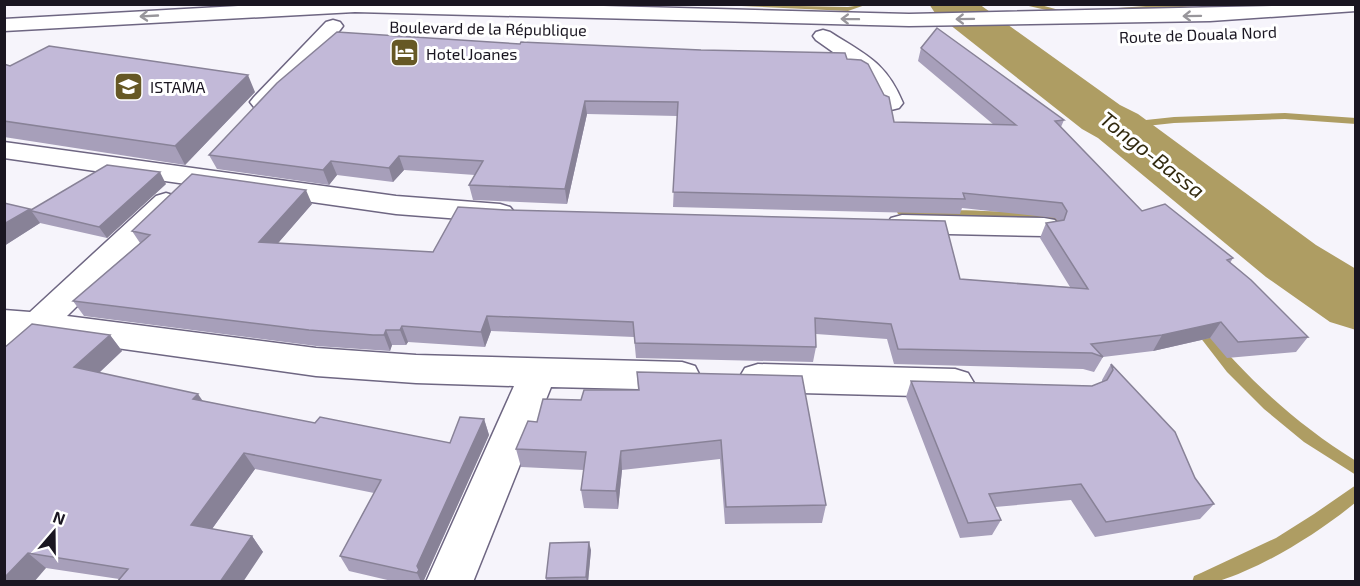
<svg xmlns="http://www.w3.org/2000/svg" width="1360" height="586" viewBox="0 0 1360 586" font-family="'Exo 2',sans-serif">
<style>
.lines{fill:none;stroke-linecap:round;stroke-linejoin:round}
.stream{fill:#ae9d63;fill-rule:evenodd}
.river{fill:#ae9d63;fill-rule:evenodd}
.minor-casing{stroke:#6e6682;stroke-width:3}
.major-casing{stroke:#6e6682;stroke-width:3}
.minor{fill:#fff;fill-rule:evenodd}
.major{fill:#fff;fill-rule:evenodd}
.wall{fill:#a79fba}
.shaded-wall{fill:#888297}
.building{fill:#c2b9d8;stroke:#888297;stroke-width:1.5}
.oneway{stroke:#98969b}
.labels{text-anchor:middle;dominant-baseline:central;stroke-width:6;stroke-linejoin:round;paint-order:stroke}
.far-street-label{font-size:16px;fill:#1a1621;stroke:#fff}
.far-poi-label{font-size:16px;fill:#1a1621;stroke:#fff;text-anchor:start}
.water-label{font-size:21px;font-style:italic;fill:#332b10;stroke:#fff}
</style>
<rect width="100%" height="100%" fill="#f6f4fb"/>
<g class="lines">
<path class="stream" d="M 697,4 L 848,7 L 868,4 L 848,11 Z
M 1020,4 L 1037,4 L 1059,10 L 1055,12 Z
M 1174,4 L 1221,4 L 1118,12 L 1114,10 L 1118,8 Z
M 1285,113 L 1356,118 L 1356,124 L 1285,119 L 1174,123 L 1118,129 L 1113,126 L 1118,123 L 1174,117 Z
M 902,209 C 928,210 1062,210 1075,221 L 1070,224 L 1037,220 L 898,214 L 897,212 Z
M 1197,321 L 1201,322 C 1246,378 1295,423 1356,461 L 1356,475 L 1304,442 L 1264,409 L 1227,372 L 1193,328 L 1191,325 L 1193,322 Z
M 1356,485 L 1356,502 C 1320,532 1264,567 1219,581 C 1211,583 1200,582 1192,582 L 1194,576 L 1201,573 L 1276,538 L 1314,514 Z"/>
<path class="river" d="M 929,4 L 979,4 L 1120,105 L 1138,114 L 1316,245 L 1356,269 L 1356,330 L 1330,322 L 1266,277 L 1098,138 L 1082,129 L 935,13 Z"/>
<defs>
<path id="minor" d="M 333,20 L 340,22 L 343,26 L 340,30 L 270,107 L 262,109 L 254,107 L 250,102 L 254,97 L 326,22 Z
M 823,30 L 830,32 C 866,55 886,62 903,103 L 899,108 L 891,110 L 883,108 L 867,76 L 816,40 L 813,36 L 816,32 Z
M 4,142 L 396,196 L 500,204 L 510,207 L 515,213 L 510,219 L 500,222 L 396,214 L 4,158 Z
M 166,193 L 176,196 L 180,202 L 176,208 L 67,316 L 316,348 L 416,355 L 682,362 L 695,366 L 700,376 L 695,386 L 682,390 L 551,387 L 473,582 L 426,582 L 514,386 L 416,383 L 316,376 L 45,338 L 17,363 L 4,367 L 4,310 L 30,312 L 156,196 Z
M 902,215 L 1044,218 L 1055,220 L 1059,227 L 1055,234 L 1044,236 L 902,233 L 891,230 L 887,224 L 891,218 Z
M 758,364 L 955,369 L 968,373 L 974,383 L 968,393 L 955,397 L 758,392 L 745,388 L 739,378 L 745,368 Z"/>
<path id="major" d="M 274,4 L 528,4 L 909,14 L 1356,4 L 1356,11 L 1210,21 L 909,26 L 355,12 L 4,31 L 4,19 Z"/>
</defs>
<use href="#minor" class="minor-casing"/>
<use href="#major" class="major-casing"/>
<use href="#minor" class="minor"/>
<use href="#major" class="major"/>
</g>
<path class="wall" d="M 520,44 L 847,59 L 894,122 L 994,125 L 918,61 L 921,48 L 1064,120 L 1061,127 L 1142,211 L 1233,258 L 1230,263 L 1308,337 L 1296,352 L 1227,358 L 1210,338 L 1153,351 L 1103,357 L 1094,372 L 1083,369 L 894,364 L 887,339 L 816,334 L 816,347 L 813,362 L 636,358 L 634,337 L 491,331 L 485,347 L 408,342 L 406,345 L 392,345 L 390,351 L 316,346 L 84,316 L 73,301 L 140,243 L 132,231 L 312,204 L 278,243 L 433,252 L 960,279 L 1070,287 L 1040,238 L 1046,223 L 1058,221 L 1055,218 L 962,208 L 960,214 L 673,207 L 677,116 L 587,114 L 567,204 L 473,200 L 469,185 L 475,175 L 404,170 L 393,182 L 337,175 L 329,185 L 217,169 L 209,155 Z
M 4,64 L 10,66 L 255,92 L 185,165 L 4,137 Z
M 166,184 L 107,238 L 40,223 L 4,246 L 30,209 L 31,210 Z
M 110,335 L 122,351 L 99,373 L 203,401 L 315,423 L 450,443 L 484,419 L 489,435 L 424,580 L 425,582 L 396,582 L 349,571 L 340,556 L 374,493 L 255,469 L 212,529 L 252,536 L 263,552 L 119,579 L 46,568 L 4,582 Z
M 1111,364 L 1214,504 L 1200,519 L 1095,537 L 1071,500 L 995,507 L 1001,520 L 992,535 L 960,538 L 906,397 L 911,381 L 1092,386 L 1102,382 L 1102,380 Z
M 637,372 L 826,505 L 822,523 L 725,524 L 720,459 L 622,470 L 618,509 L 584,508 L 581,490 L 584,470 L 521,467 L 516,449 L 581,400 L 638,390 Z
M 591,550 L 588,582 L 546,582 L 546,578 Z"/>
<path class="shaded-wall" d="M 248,75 L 255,92 L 185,165 L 175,146 Z
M 585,101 L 587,114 L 567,204 L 565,189 Z
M 399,156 L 404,170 L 393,182 L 389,168 Z
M 331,161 L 337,175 L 329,185 L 323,170 Z
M 160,172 L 166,184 L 107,238 L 99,227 Z
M 306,190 L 312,204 L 266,257 L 259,242 Z
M 30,209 L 40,223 L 4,246 L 4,224 Z
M 487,316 L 491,331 L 485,347 L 481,332 Z
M 1221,322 L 1210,338 L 1153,351 L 1162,335 Z
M 402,326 L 408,342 L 406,345 L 400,330 Z
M 386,330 L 392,345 L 390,351 L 384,335 Z
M 110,335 L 122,351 L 88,383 L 74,367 Z
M 198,394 L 209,410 L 193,399 Z
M 484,419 L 489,435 L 424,580 L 425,582 L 421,582 L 417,573 L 417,566 Z
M 621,451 L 622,470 L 618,509 L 616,491 Z
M 244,453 L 255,469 L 204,540 L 191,525 Z
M 252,536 L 263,552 L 243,582 L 220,582 Z
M 589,542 L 591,550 L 588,582 L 587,582 L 586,577 Z
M 28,553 L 46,568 L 34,582 L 4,582 L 4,578 Z"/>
<path class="building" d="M 937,28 L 1064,120 L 1055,121 L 1142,211 L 1165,204 L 1233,258 L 1227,260 L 1251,280 L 1308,337 L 1238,342 L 1221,322 L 1162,335 L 1091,344 L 1103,357 L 1092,353 L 898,349 L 891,324 L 815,318 L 816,347 L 635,343 L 633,322 L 487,316 L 481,332 L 402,326 L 400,330 L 386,330 L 384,335 L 373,335 L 309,330 L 73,301 L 150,235 L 132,231 L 192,174 L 306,190 L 259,242 L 433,252 L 458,207 L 506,210 L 945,221 L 960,279 L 1088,289 L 1046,223 L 1064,220 L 1067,211 L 1062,203 L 963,193 L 965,199 L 673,192 L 678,102 L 585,101 L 565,189 L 469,185 L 483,161 L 399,156 L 389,168 L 331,161 L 323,170 L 209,155 L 277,83 L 337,32 L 520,44 L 521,42 L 701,50 L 845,53 L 847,59 L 861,60 L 868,64 L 884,95 L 889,97 L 894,122 L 1016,125 L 921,48 Z
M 49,46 L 248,75 L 175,146 L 4,121 L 4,64 L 10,66 Z
M 107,165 L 160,172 L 99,227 L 32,211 L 31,210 Z
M 4,203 L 30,209 L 4,224 Z
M 32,324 L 110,335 L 74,367 L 198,394 L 193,399 L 315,423 L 320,417 L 450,443 L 460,417 L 484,419 L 417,566 L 419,570 L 417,573 L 340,556 L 381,480 L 244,453 L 191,525 L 252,536 L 220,582 L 117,582 L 128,569 L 28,553 L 4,578 L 4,348 Z
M 1111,364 L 1175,432 L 1195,478 L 1214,504 L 1106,522 L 1081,484 L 989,494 L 1001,520 L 968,523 L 911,381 L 1092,386 L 1107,380 L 1113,370 Z
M 637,372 L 802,376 L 826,505 L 726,507 L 721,440 L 621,451 L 616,491 L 581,490 L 586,452 L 516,449 L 528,421 L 537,422 L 543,399 L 581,400 L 584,390 L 639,390 Z
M 589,542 L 586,577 L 546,578 L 550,543 Z"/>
<defs><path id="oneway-shaft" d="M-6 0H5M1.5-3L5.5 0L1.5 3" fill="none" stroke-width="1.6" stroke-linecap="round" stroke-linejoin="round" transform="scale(1.5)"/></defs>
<g class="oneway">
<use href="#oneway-shaft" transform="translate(149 16) rotate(177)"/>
<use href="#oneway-shaft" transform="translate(1192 16) rotate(179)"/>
<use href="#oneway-shaft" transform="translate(850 19) rotate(-179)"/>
<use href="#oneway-shaft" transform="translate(965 19) rotate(179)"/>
</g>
<defs>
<symbol id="hotel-square" viewBox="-11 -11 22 22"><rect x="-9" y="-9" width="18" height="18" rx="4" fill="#665825" stroke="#fff"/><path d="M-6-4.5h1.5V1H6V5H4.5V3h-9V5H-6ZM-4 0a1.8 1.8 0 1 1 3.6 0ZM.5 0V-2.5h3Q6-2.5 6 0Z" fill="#fff"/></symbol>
<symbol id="school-square" viewBox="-11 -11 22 22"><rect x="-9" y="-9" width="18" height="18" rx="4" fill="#665825" stroke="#fff"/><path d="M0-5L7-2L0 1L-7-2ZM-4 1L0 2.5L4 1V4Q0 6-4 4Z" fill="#fff"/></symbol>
</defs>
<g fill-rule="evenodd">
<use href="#hotel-square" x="388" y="36" width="33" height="33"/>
<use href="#school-square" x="112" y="70" width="33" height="33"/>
</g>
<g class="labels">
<g class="far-street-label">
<text transform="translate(488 28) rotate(1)">Boulevard de la République</text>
<text transform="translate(1198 34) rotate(-2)">Route de Douala Nord</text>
</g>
<g class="far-poi-label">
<text x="426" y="53">Hotel Joanes</text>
<text x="150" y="86">ISTAMA</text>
</g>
<g class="water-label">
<text transform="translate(1153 154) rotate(38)">Tongo-Bassa</text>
</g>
</g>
<rect width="1360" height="586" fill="none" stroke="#1a1621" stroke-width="12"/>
<g transform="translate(54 532) rotate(20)" stroke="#ffffff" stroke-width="4.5" paint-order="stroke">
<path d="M0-4.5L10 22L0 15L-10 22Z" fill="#1a1621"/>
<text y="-9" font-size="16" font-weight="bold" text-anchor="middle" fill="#1a1621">N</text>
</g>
</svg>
